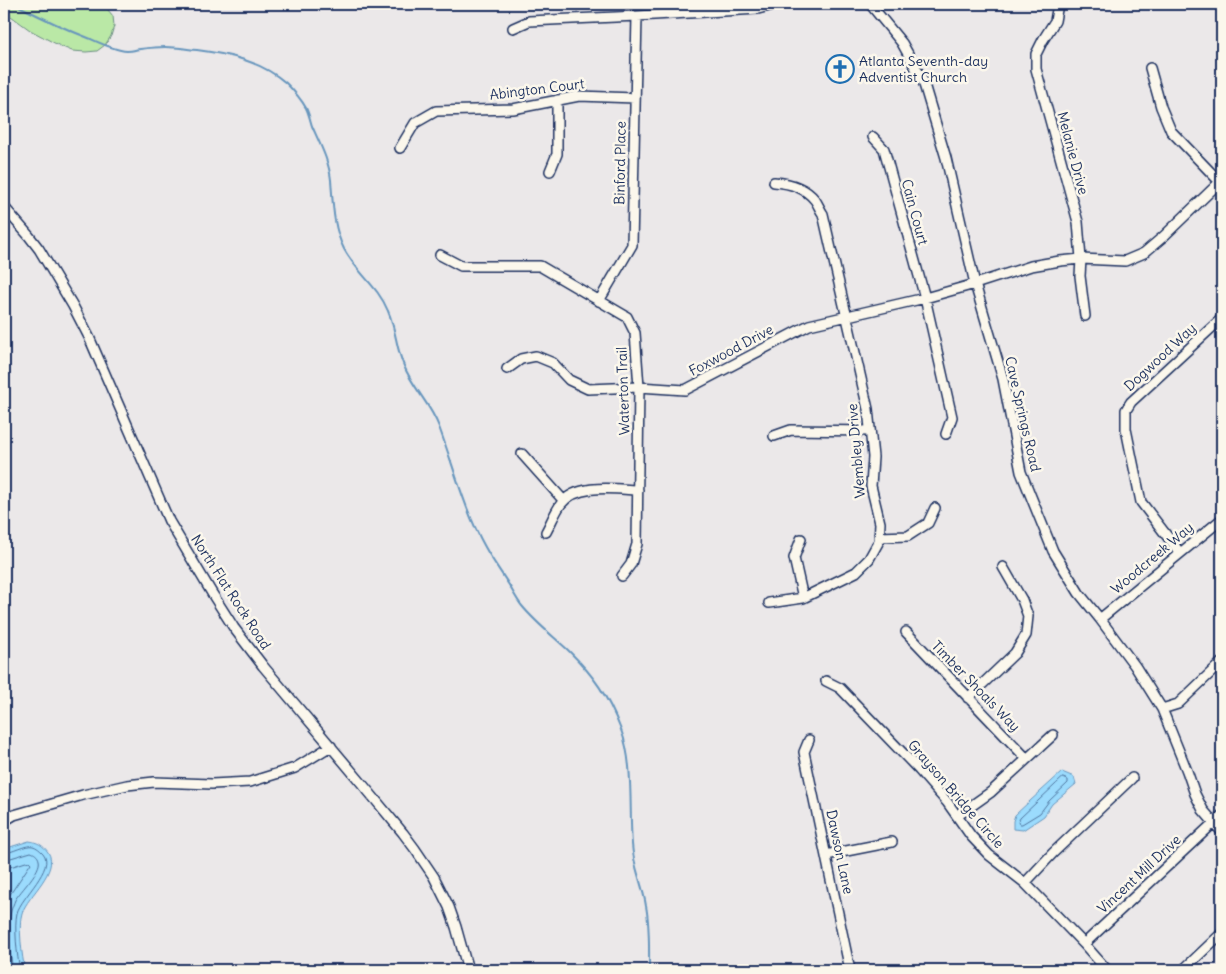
<svg xmlns="http://www.w3.org/2000/svg" width="1226" height="974" viewBox="0 0 1226 974" font-family="Delius,sans-serif">
<style>
.green{fill:#bae8a6;stroke:#6a8c82}
.water{fill:#9bdbfd;stroke:#6896bd}
.lines{fill:none;stroke-linecap:round;stroke-linejoin:round}
.shore{stroke:#4e749e;stroke-width:1}
.stream{stroke:#6896bd;stroke-width:2}
.minor-casing{stroke:#1b2f5e;stroke-width:12}
.minor{stroke:#fbf7ec;stroke-width:9}
.labels{text-anchor:middle;dominant-baseline:central;stroke-width:5;stroke-linejoin:round;paint-order:stroke}
.poi-label{font-size:14px;fill:#1b2f5e;stroke:#fbf7ec;text-anchor:start}
.street-label{font-size:14px;fill:#1b2f5e;stroke:#fbf7ec}
</style>
<rect width="100%" height="100%" fill="#ebe8e9"/>
<filter id="ink" filterUnits="userSpaceOnUse"><feTurbulence type="fractalNoise" baseFrequency=".02" numOctaves="2"/><feDisplacementMap in="SourceGraphic" scale="10" xChannelSelector="R" yChannelSelector="G"/><feConvolveMatrix kernelMatrix="1 2 1 2 8 2 1 2 1" color-interpolation-filters="sRGB"/></filter>
<g filter="url(#ink)">
<path class="green" d="M 4,4 L 103,4 L 113,16 L 114,26 L 111,36 L 105,45 L 97,51 L 86,52 L 72,51 L 60,46 L 30,30 L 4,11 Z"/>
<path class="water" d="M 1062,772 L 1074,777 L 1076,784 L 1052,804 L 1044,816 L 1023,830 L 1013,829 L 1013,821 L 1015,815 L 1030,801 Z
M 29,841 C 37,842 43,845 48,852 C 60,871 28,895 22,913 C 18,925 22,957 25,970 L 4,970 L 4,849 Z"/>
<g class="lines">
<path class="shore" d="M 1063,778 L 1068,780 L 1068,783 L 1049,801 L 1040,813 L 1022,824 L 1019,824 L 1018,822 L 1020,818 L 1056,784 Z
M 4,853 C 12,853 26,844 33,846 C 37,847 40,850 43,853 C 56,868 21,897 17,913 C 14,925 17,957 20,970
M 4,860 L 31,852 C 34,853 38,855 39,860 C 42,870 20,891 15,900 C 14,903 12,907 11,911 C 7,925 10,956 13,970
M 4,867 L 10,867 L 29,861 L 31,863 L 9,896 L 4,909"/>
<path class="stream" d="M 15,4 C 40,17 65,29 91,39 C 102,44 115,50 127,51 C 135,51 132,50 140,49 C 148,48 157,47 165,47 C 176,47 187,49 197,50 C 228,54 261,61 286,83 C 293,90 301,99 306,108 C 309,114 310,120 312,126 C 320,144 329,161 331,180 C 333,204 333,227 344,249 C 356,272 378,286 388,311 C 396,329 396,349 404,366 C 413,388 431,405 439,427 C 454,467 464,509 485,547 C 492,560 501,572 509,585 C 513,592 517,600 522,606 C 536,623 553,636 569,651 C 594,676 608,696 621,730 C 634,763 629,808 632,844 C 633,866 643,885 646,906 C 650,927 649,949 649,970"/>
<defs>
<path id="minor" d="M 870,4 L 902,43 L 923,81 L 946,158 L 975,284 L 1003,379 L 1021,472 L 1053,551 L 1079,593 L 1100,619 L 1135,666 L 1162,709 L 1187,771 L 1195,794 L 1203,810 L 1222,832
M 1058,4 L 1055,21 L 1043,40 L 1036,54 L 1036,69 L 1078,222 L 1081,259 L 1080,276 L 1085,316
M 513,28 L 529,21 L 637,16 L 758,9 L 777,4
M 1150,68 L 1161,107 L 1171,131 L 1220,182
M 873,137 L 884,149 L 925,298 L 952,417 L 946,434
M 400,148 L 415,123 L 436,111 L 513,109 L 579,96 L 635,98
M 550,171 L 557,154 L 557,100
M 4,207 L 29,236 L 39,249 L 73,306 L 89,337 L 169,521 L 213,595 L 234,628 L 263,666 L 364,786 L 403,833 L 415,849 L 434,877 L 449,907 L 456,927 L 468,970
M 440,255 L 461,266 L 540,266 L 627,317 L 635,333 L 639,387 L 637,544 L 631,564 L 622,576
M 599,301 L 632,245 L 637,16
M 507,369 L 521,359 L 536,356 L 553,363 L 569,380 L 588,389 L 639,387 L 685,390 L 809,325 L 925,298 L 975,284 L 1031,266 L 1060,261 L 1081,259 L 1125,261 L 1144,253 L 1164,236 L 1222,180
M 774,436 L 791,430 L 870,431
M 522,454 L 564,501
M 546,532 C 551,523 555,512 561,504 C 577,483 615,489 638,490
M 879,537 L 908,536 L 928,523 L 935,508
M 801,539 L 794,558 L 803,598
M 1180,553 L 1141,502 L 1126,429 L 1126,410 L 1131,402 L 1220,320
M 769,603 L 803,598 L 856,572 L 869,559 L 879,541 L 880,523 L 871,486 L 873,457 L 868,409 L 823,214 C 820,210 818,204 815,200 C 805,187 789,183 774,182
M 1100,619 L 1222,519
M 906,632 L 1027,759
M 826,681 L 840,688 L 919,770 L 947,802 L 971,836 L 989,855 L 1025,883 L 1084,944 L 1107,970
M 968,698 L 1015,653 L 1026,635 L 1028,616 L 1022,600 L 1003,567
M 1162,709 L 1178,704 L 1222,662
M 809,740 L 804,752 L 850,970
M 957,816 L 991,792 L 1053,735
M 4,821 L 14,815 L 83,795 L 127,785 L 154,782 L 212,784 L 250,782 L 295,768 L 331,746
M 826,855 L 892,842
M 1025,883 L 1053,853 L 1132,778
M 1084,944 L 1222,815
M 1183,970 L 1222,933"/>
</defs>
<use href="#minor" class="minor-casing"/>
<use href="#minor" class="minor"/>
</g>
</g>
<defs>
<symbol id="church-ring" viewBox="-11 -11 22 22"><circle r="9.5" fill="#fbf7ec" stroke="#1f6fb2" stroke-width="1.5"/><path d="M-1.2-6h2.4v3.5h3.3v2.4h-3.3V6h-2.4V-.1h-3.3v-2.4h3.3Z" fill="#1f6fb2"/></symbol>
</defs>
<g fill-rule="evenodd">
<use href="#church-ring" x="824" y="53" width="32" height="32"/>
</g>
<g class="labels">
<g class="poi-label">
<text x="859" y="61">Atlanta Seventh-day<tspan x="859" dy="16">Adventist Church</tspan></text>
</g>
<g class="street-label">
<text transform="translate(537 89) rotate(-7)">Abington Court</text>
<text transform="translate(1073 153) rotate(75)">Melanie Drive</text>
<text transform="translate(620 163) rotate(-89)">Binford Place</text>
<text transform="translate(915 212) rotate(75)">Cain Court</text>
<text transform="translate(731 350) rotate(-28)">Foxwood Drive</text>
<text transform="translate(1160 357) rotate(-43)">Dogwood Way</text>
<text transform="translate(623 391) rotate(-92)">Waterton Trail</text>
<text transform="translate(1023 414) rotate(77)">Cave Springs Road</text>
<text transform="translate(856 451) rotate(-95)">Wembley Drive</text>
<text transform="translate(1152 558) rotate(-40)">Woodcreek Way</text>
<text transform="translate(231 592) rotate(57)">North Flat Rock Road</text>
<text transform="translate(976 686) rotate(46)">Timber Shoals Way</text>
<text transform="translate(956 794) rotate(49)">Grayson Bridge Circle</text>
<text transform="translate(840 852) rotate(78)">Dawson Lane</text>
<text transform="translate(1139 874) rotate(-43)">Vincent Mill Drive</text>
</g>
</g>
<rect width="1226" height="974" fill="none" stroke="#fbf7ec" stroke-width="20"/>
<rect x="10" y="10" width="1206" height="954" fill="none" stroke="#1b2f5e" stroke-width="2" filter="url(#ink)"/>
</svg>
